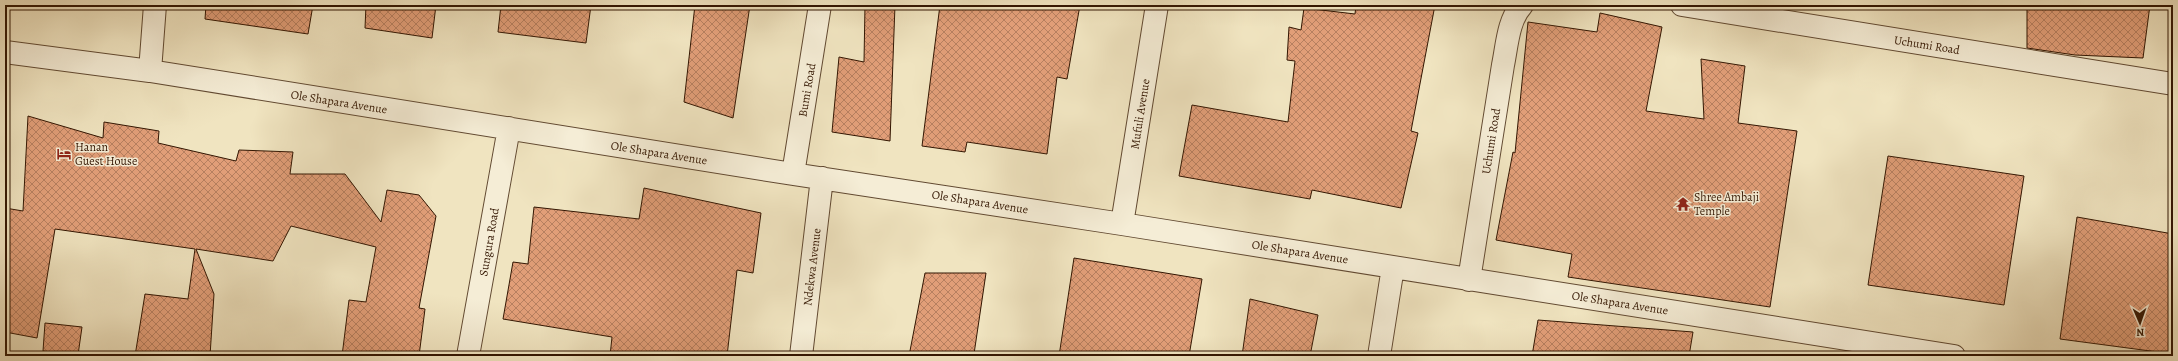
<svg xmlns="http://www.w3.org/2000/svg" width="2178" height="361" viewBox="0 0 2178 361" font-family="Alegreya,serif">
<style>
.building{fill:url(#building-cross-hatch);stroke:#331602}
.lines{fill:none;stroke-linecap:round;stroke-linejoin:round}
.minor-casing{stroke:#624a32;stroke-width:24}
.minor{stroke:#f5edd6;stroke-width:22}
.labels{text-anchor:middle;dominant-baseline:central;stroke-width:3;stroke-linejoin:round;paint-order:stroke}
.street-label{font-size:12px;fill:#331602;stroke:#f5edd6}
.poi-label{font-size:12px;fill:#331602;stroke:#f5edd6;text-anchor:start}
</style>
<defs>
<pattern id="building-cross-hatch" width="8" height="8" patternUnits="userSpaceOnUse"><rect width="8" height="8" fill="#e19e78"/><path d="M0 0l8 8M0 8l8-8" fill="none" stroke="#b78060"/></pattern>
</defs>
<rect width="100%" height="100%" fill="#f0e4c0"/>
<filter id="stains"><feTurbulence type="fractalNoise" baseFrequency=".005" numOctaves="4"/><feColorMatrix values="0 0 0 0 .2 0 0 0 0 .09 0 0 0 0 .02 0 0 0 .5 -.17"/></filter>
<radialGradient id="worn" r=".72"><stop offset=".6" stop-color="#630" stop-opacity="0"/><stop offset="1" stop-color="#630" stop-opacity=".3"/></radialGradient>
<path class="building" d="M 206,5 L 313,5 L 308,34 L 205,19 Z
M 366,5 L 436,5 L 432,38 L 365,28 Z
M 501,5 L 591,5 L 586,43 L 498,32 Z
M 695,5 L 750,5 L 733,118 L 684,102 Z
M 865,5 L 895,5 L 890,141 L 832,132 L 839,57 L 864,62 Z
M 940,5 L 1080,5 L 1067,79 L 1057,77 L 1047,154 L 967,142 L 965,152 L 922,146 Z
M 1356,5 L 1435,5 L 1411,131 L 1418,133 L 1401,208 L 1312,190 L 1310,199 L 1179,176 L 1192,105 L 1288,122 L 1295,61 L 1287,60 L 1289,27 L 1301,30 L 1304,8 L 1355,14 Z
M 2027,5 L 2150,5 L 2143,58 L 2075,55 L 2027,48 Z
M 1600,13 L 1662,27 L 1646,111 L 1704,119 L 1701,59 L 1745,66 L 1738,123 L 1797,131 L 1770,307 L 1568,277 L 1572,254 L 1496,240 L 1513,152 L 1515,153 L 1528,22 L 1597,32 Z
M 28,116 L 103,138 L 104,122 L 159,131 L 158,143 L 236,161 L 239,150 L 293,152 L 290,174 L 345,174 L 381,222 L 387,190 L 419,195 L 436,216 L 419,308 L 425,309 L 419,356 L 342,356 L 349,300 L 366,302 L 376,247 L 291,226 L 273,261 L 196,249 L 214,294 L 210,356 L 135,356 L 145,294 L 188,299 L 195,249 L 55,229 L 37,338 L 5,332 L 5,208 L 23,211 Z
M 1888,156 L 2024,176 L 2004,305 L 1868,285 Z
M 644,188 L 761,213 L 753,273 L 737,270 L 727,356 L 610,356 L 612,337 L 503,319 L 513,262 L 528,264 L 534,207 L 639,219 Z
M 2077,217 L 2173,234 L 2173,354 L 2060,339 Z
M 1074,258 L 1202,279 L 1189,356 L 1059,356 Z
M 925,273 L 986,273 L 974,354 L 909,356 Z
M 1250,299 L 1318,315 L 1310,356 L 1242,356 Z
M 1538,320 L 1693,332 L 1689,356 L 1532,356 Z
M 45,323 L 82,327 L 78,355 L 43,351 Z"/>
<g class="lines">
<defs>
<path id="minor" d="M 1682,5 L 2173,84
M 5,52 L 150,71 L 793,174 L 1122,224 L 1954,356
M 150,71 L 155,5
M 793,174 L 820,5
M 1122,224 L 1157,5
M 1469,280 L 1503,65 C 1507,46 1508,20 1522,5
M 468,356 L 509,128
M 801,356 L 822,178
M 1379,356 L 1393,267"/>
</defs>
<use href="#minor" class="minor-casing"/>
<use href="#minor" class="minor"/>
</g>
<defs>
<symbol id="hotel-bare" viewBox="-9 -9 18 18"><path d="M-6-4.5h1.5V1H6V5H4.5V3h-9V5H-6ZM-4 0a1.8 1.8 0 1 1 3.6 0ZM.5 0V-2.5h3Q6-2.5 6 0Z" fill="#8f2418" stroke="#f5edd6" stroke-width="2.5" paint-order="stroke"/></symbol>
<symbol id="temple-bare" viewBox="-9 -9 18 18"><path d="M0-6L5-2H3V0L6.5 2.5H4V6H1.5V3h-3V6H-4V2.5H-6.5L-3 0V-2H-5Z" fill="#8f2418" stroke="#f5edd6" stroke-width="2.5" paint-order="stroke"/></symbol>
</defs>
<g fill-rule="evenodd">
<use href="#hotel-bare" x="54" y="144" width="20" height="20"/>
<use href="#temple-bare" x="1673" y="194" width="20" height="20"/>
</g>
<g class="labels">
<g class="street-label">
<text transform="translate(1927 45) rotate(9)">Uchumi Road</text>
<text transform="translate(807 90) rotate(-80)">Bumi Road</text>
<text transform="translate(339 102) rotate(9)">Ole Shapara Avenue</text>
<text transform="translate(1140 114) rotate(-81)">Mufuli Avenue</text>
<text transform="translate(1491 141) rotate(-81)">Uchumi Road</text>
<text transform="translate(659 153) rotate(9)">Ole Shapara Avenue</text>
<text transform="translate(980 202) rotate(9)">Ole Shapara Avenue</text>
<text transform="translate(489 242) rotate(-80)">Sungura Road</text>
<text transform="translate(1300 252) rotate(9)">Ole Shapara Avenue</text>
<text transform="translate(812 267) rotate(-83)">Ndekwa Avenue</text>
<text transform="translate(1620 303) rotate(9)">Ole Shapara Avenue</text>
</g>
<g class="poi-label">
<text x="75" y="147">Hanan<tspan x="75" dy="14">Guest House</tspan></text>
<text x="1694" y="197">Shree Ambaji<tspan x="1694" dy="14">Temple</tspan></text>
</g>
</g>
<rect width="2178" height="361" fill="none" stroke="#f0e4c0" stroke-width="20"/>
<rect x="6" y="6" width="2166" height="349" fill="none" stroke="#331602" stroke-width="2"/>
<rect x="10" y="10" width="2158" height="341" fill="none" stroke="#331602"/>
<g transform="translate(2140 323) rotate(178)" stroke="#f5edd6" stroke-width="3" paint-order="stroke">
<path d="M0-3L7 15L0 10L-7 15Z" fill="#331602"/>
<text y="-6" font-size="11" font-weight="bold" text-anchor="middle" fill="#331602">N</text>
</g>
<rect width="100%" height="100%" filter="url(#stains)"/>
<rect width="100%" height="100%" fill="url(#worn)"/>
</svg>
